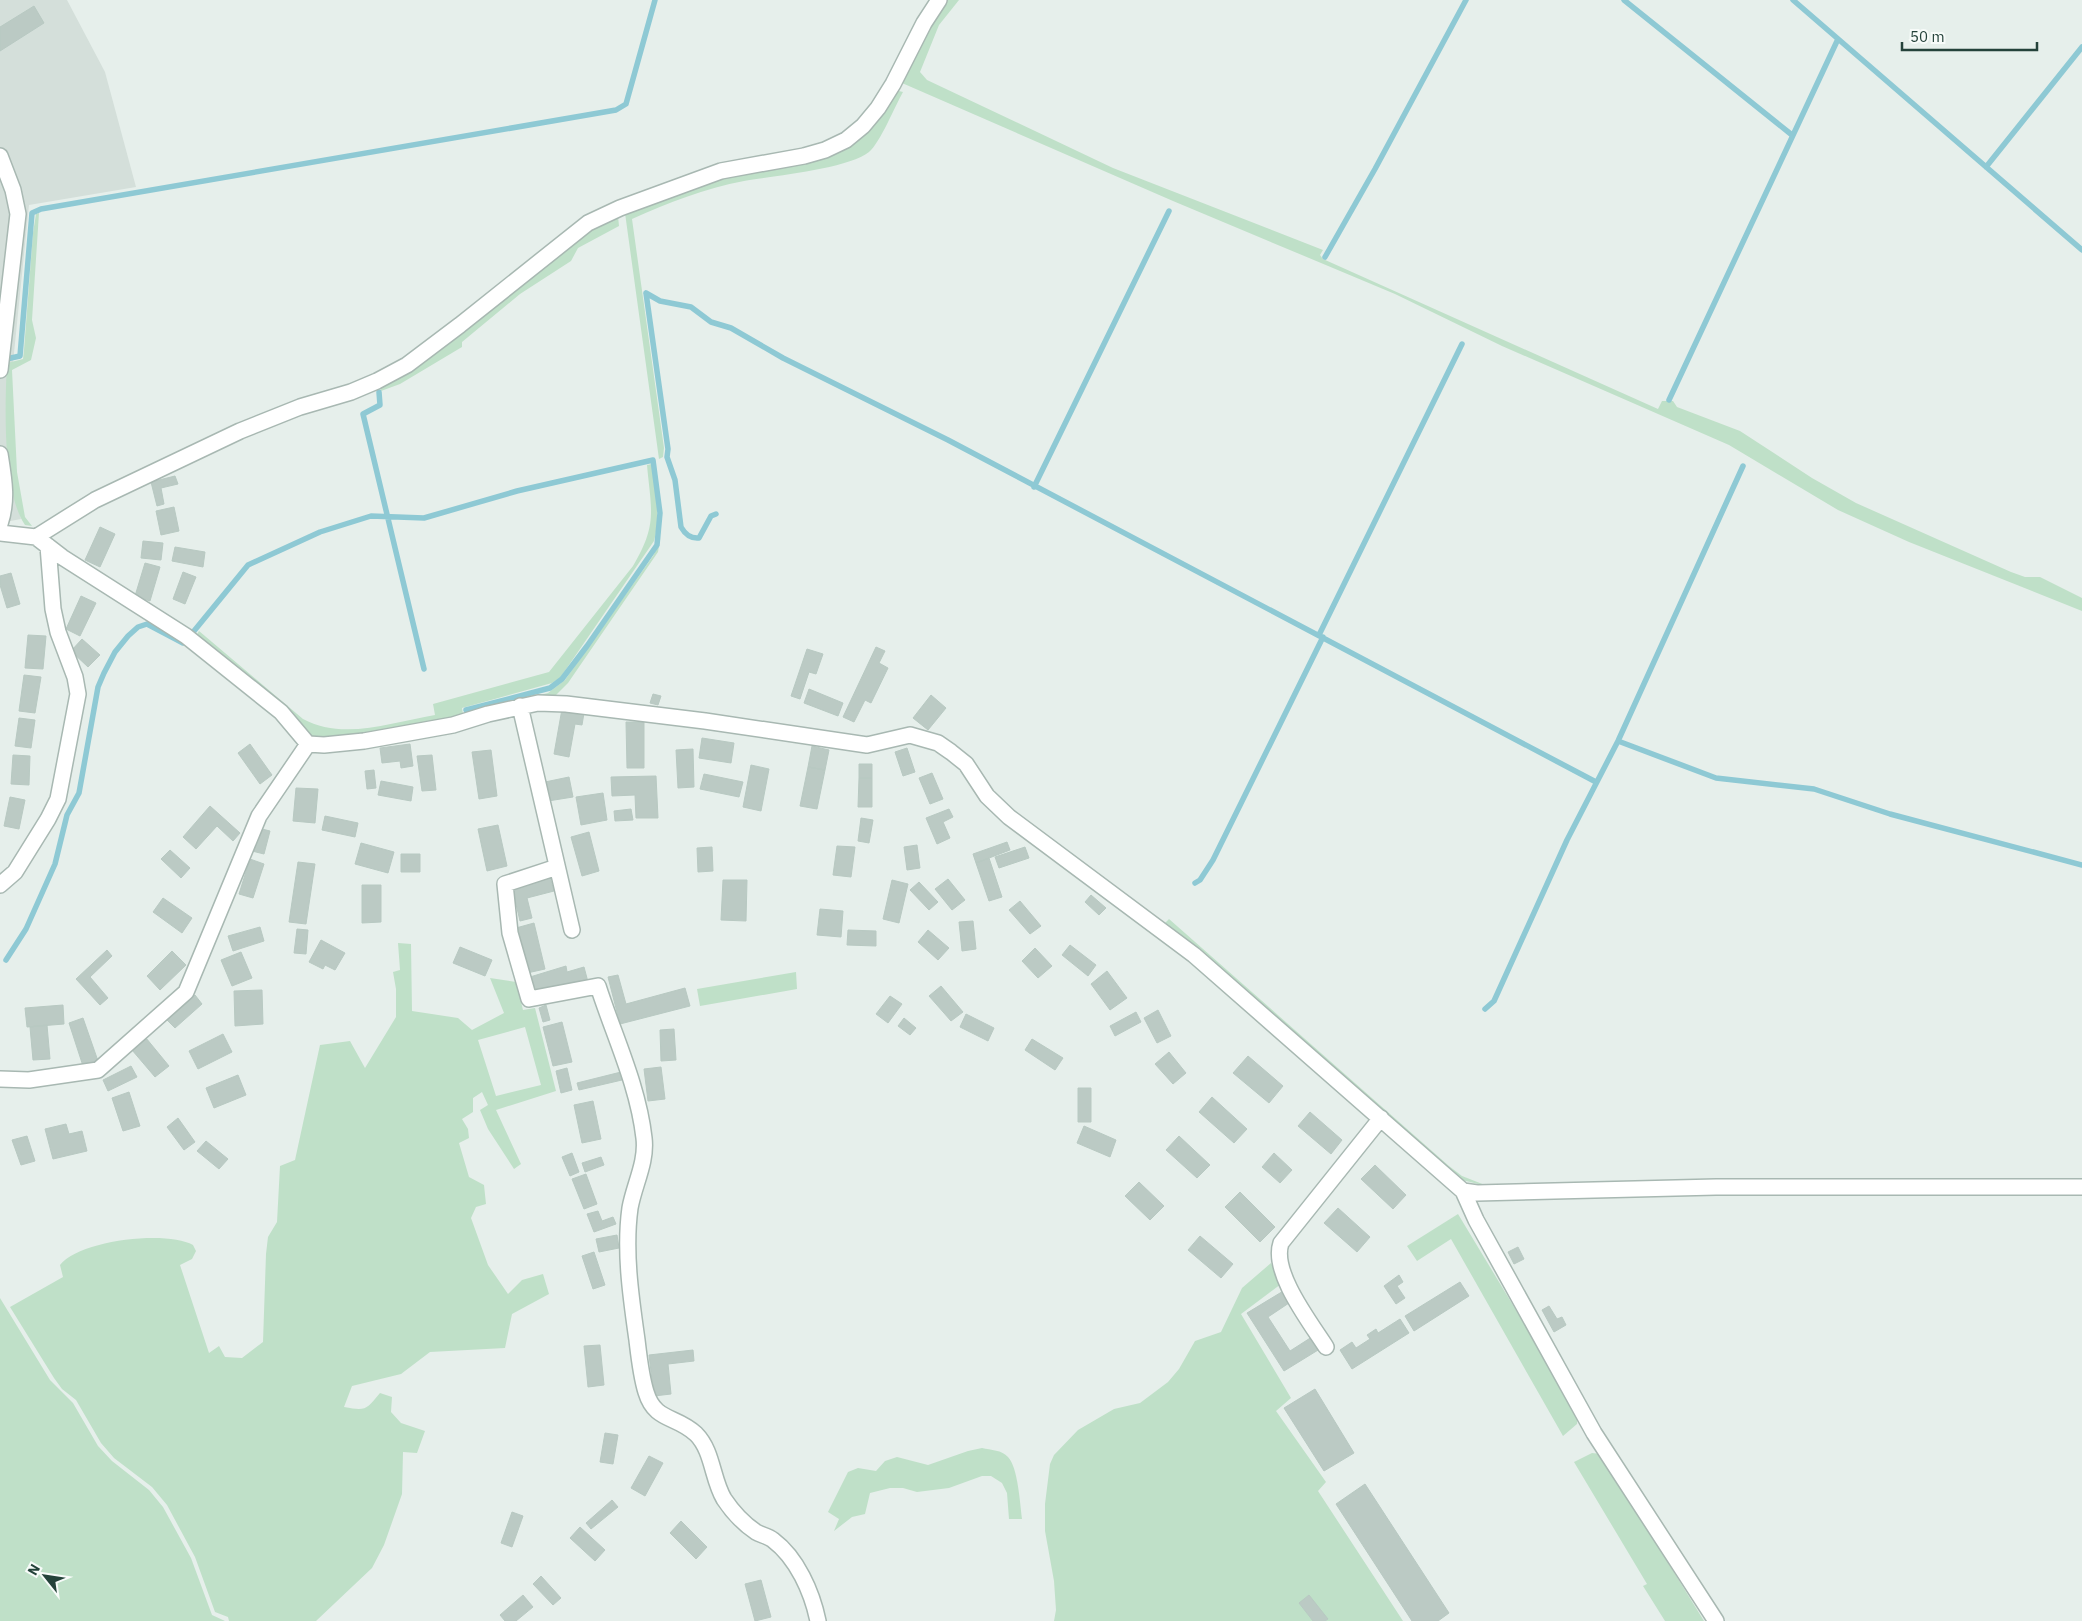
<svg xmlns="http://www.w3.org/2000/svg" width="2082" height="1621" viewBox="0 0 2082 1621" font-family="'IBM Plex Sans',sans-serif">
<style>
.built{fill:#d4dfda}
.green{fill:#bfe0c8;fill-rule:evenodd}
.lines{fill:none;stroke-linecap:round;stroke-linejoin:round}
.stream{stroke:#8ec9d4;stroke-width:5.5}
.building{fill:#bbcac4;stroke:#b8c9c2}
.minor-casing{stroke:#a8b8b2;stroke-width:18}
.minor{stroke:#fff;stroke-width:15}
</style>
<rect width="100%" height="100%" fill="#e6efeb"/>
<path class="built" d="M 0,0 L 67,0 L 105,72 L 136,187 L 29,205 L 13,363 L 7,363 L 11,481 L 21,519 L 0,523 Z"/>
<path class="green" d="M 947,0 L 959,0 L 939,25 L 920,72 L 927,80 L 1113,168 L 1323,250 L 1320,255 L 1323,259 L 1658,409 L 1662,401 L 1673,401 L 1677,407 L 1740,431 L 1812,478 L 1856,503 L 2011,572 L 2025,577 L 2040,577 L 2082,598 L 2082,611 L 1909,542 L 1838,510 L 1729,445 L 1502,346 L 1395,294 L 1173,201 L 902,83 L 918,46 Z
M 899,91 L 903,92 C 895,106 880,143 869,152 C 848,169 772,176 744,181 C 705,188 668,203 632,219 L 664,448 L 663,457 L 659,459 L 625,213 L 721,175 L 816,158 Z
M 39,213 L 32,320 L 36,338 L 31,360 L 12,370 L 17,472 L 25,517 L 32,526 L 25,525 C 2,491 5,404 7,363 L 23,359 L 24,350 L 33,233 L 36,214 Z
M 618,216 L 619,226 L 578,248 L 571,261 L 520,294 L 462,342 L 462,347 L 400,384 L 381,391 L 380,386 L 584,233 Z
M 652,464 C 655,489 661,516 654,541 L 560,678 L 552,683 L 462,708 L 463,714 L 548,693 L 565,680 L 653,556 L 659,545 L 662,529 L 658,552 L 568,683 L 552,699 L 422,728 L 314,740 L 196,636 L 199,631 L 303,719 C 343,741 393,722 435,715 L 433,704 L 549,672 L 633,566 C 658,524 651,510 647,465 Z
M 1169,919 L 1449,1166 L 1462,1176 L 1490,1187 L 1458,1179 L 1164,924 Z
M 398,943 L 411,944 L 412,1011 L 458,1018 L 472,1030 L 504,1013 L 490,978 L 516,982 L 523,1010 L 535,1008 L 556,1091 L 496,1110 L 521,1164 L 514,1169 L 488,1129 L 480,1110 L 488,1105 L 482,1092 L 473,1098 L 473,1112 L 462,1119 L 468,1129 L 469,1138 L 459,1143 L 469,1177 L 484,1185 L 486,1204 L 476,1207 L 471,1218 L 488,1265 L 508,1294 L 522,1280 L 543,1274 L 549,1294 L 512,1314 L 505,1348 L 430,1352 L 401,1374 L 352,1386 L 344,1407 C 366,1411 366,1410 380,1393 L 392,1397 L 391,1412 L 401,1423 L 425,1431 L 417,1453 L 403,1452 L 402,1494 L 384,1545 L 372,1568 L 316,1621 L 229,1621 L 228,1617 L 215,1612 L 195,1557 L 167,1505 L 152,1487 L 114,1458 L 101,1443 L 76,1400 L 62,1389 L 54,1378 L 10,1307 L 63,1277 L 60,1265 C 79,1240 167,1230 193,1245 L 196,1251 L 192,1259 L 180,1265 L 209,1353 L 219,1346 L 225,1357 L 242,1358 L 263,1342 L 266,1254 L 268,1237 L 277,1222 L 280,1166 L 295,1160 L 320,1045 L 350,1041 L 365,1068 L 396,1017 L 396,989 L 393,972 L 400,970 ZM 525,1027 L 541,1085 L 496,1096 L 478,1040 Z
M 796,972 L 797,989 L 700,1006 L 697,989 Z
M 1458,1214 L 1578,1413 L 1577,1424 L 1563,1436 L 1451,1239 L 1417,1261 L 1407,1246 Z
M 1271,1263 L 1281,1284 L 1241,1314 L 1291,1398 L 1276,1411 L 1326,1482 L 1318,1491 L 1403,1621 L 1054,1621 L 1056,1610 L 1054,1581 L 1045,1531 L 1045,1504 L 1050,1464 L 1054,1455 L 1078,1430 L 1114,1409 L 1140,1403 L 1168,1382 L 1179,1369 L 1195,1341 L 1221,1332 L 1242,1288 Z
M 0,1298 L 50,1380 L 73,1403 L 98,1446 L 112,1461 L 149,1490 L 163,1507 L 191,1558 L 212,1615 L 225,1621 L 0,1621 Z
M 982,1448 C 991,1450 1002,1450 1008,1457 C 1018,1467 1020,1504 1022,1519 L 1009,1519 L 1007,1493 L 1002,1483 L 991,1476 L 982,1476 L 949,1488 L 917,1492 L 903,1488 L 890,1488 L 870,1493 L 865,1514 L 852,1517 L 834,1531 L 839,1519 L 828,1512 L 848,1472 L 858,1468 L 876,1471 L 885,1461 L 897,1457 L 928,1465 L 968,1451 Z
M 1592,1453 L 1601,1454 L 1704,1621 L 1665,1621 L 1643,1586 L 1647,1584 L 1574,1462 Z"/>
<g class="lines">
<path class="stream" d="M 1624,0 L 1792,135
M 1793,0 L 2082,250
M 1986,167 L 2082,47
M 1325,257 L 1375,169 L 1466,0
M 646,293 L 660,301 L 691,307 L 711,322 L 731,328 L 783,358 L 948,440 L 1596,782
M 646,293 L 668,449 L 667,457 L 675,480 L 681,527 C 685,534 690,539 699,538 L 711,516 L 716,514
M 2,360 L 20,356 L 32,213 L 41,209 L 616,110 L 626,104 L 655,0
M 379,392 L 380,405 L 363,414 L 424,669
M 1669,400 L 1838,39
M 1034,487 L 1169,211
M 194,631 L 248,565 L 320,532 L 371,516 L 424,518 L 517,491 L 653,460 L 660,513 L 657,545 L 587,646 L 562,679 L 550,688 L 466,710
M 1319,635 L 1462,344
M 1618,741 L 1716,778 L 1814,789 L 1890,814 L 2082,865
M 1195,883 L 1200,880 L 1213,860 L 1323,637
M 6,960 L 26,929 L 55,864 L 67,815 L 79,793 L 98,687 L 104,673 L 115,652 L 128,636 L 138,627 L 147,624 L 183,643 L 185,640
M 1485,1009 L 1494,1001 L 1567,840 L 1618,741 L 1743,466"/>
</g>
<path class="building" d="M 34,6 L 44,23 L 0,51 L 0,27 Z
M 175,476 L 178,484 L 161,488 L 164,504 L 157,506 L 151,482 Z
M 174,507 L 179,531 L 161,535 L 156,511 Z
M 100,527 L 115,534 L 100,567 L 85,560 Z
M 143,541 L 163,543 L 161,560 L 141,558 Z
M 175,547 L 205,552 L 203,567 L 172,561 Z
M 145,563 L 160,567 L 150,601 L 135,596 Z
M 183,572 L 196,577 L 185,604 L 173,599 Z
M 11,573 L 20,604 L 7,608 L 0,585 L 0,576 Z
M 81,596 L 96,603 L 80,636 L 66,629 Z
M 28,635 L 46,636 L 43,669 L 25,668 Z
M 82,639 L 100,655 L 88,667 L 71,651 Z
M 876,647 L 885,651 L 879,663 L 888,668 L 871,703 L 865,700 L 854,722 L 843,717 Z
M 807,649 L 823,654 L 816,674 L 809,672 L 800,699 L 791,696 Z
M 24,675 L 41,677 L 35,713 L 19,711 Z
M 809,689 L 843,703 L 838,716 L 804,703 Z
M 653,694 L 661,696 L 658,705 L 650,703 Z
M 931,695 L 946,708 L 928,730 L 913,718 Z
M 562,709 L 584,713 L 582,725 L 575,724 L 569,757 L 554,754 Z
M 19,718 L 35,720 L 31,748 L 15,746 Z
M 626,722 L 644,722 L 644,768 L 627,768 Z
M 702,738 L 734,743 L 731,763 L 699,758 Z
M 250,744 L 272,775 L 260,784 L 238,753 Z
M 410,744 L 413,766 L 401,768 L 400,761 L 382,763 L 380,748 Z
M 812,746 L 829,750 L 825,770 L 808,767 Z
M 907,748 L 915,772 L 903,776 L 895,752 Z
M 693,749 L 694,787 L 678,788 L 676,750 Z
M 491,750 L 497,796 L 479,799 L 472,752 Z
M 13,755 L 30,756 L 29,785 L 11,784 Z
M 432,755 L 436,790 L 422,791 L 417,756 Z
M 859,764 L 872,764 L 872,778 L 859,778 Z
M 751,765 L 769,769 L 761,811 L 743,807 Z
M 808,767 L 825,770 L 817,809 L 800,806 Z
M 374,770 L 376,788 L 367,789 L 365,771 Z
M 932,773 L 943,799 L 930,804 L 919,778 Z
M 704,774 L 743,782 L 739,797 L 700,789 Z
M 656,776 L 658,818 L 636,818 L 635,795 L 612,796 L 611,777 Z
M 569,777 L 573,797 L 548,801 L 545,782 Z
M 859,778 L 872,778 L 872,807 L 858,807 Z
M 381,781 L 413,787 L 411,801 L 378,795 Z
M 296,788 L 318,789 L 315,823 L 293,821 Z
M 603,793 L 607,820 L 581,825 L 576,797 Z
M 10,797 L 25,800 L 19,829 L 4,826 Z
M 210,806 L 240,833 L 233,841 L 217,826 L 196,849 L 183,837 Z
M 631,809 L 633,820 L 615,821 L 614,811 Z
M 949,809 L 953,817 L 943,822 L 950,838 L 937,844 L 926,818 Z
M 325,816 L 358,823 L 355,837 L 322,830 Z
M 861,818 L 873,820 L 869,843 L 858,841 Z
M 498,825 L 507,866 L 487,871 L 478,829 Z
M 258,828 L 270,831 L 264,854 L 252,851 Z
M 589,832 L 599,871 L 582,876 L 571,837 Z
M 1007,842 L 1010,850 L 976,863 L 973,854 Z
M 361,843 L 394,852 L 388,873 L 355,864 Z
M 917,845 L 920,868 L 907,870 L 904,847 Z
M 837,846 L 855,847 L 851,877 L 833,875 Z
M 712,847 L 713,871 L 698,872 L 697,848 Z
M 1025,847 L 1029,858 L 999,868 L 995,857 Z
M 170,850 L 190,868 L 181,878 L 161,859 Z
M 401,854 L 420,854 L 420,872 L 401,872 Z
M 989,858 L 1002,897 L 989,901 L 976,863 Z
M 250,859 L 264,864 L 253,898 L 239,894 Z
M 298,862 L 315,864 L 306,924 L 289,922 Z
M 550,877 L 554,891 L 527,898 L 532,918 L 520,921 L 512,887 Z
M 948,879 L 965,900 L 952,910 L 935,889 Z
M 723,880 L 747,880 L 746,921 L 721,920 Z
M 892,880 L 908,884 L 899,923 L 883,919 Z
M 919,882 L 938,902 L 929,910 L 910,890 Z
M 362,885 L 381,885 L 381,922 L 362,923 Z
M 1091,895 L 1106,908 L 1099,915 L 1085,902 Z
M 163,898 L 192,918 L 182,933 L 153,912 Z
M 1020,901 L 1041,926 L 1030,934 L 1009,910 Z
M 820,909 L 843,911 L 841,937 L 817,935 Z
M 973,921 L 976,949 L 962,951 L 959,922 Z
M 534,923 L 545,969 L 527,973 L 516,928 Z
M 260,927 L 264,941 L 233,951 L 228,936 Z
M 297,929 L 308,930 L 306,954 L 294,953 Z
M 848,930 L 876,931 L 876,946 L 847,945 Z
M 928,930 L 949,948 L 938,960 L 918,942 Z
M 321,940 L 345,953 L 335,970 L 325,965 L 323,969 L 309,962 Z
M 1070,945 L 1096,965 L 1088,976 L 1062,955 Z
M 460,947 L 492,960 L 485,976 L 453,963 Z
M 1035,948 L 1052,966 L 1038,978 L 1022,961 Z
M 107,950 L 112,956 L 90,977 L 108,998 L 100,1005 L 76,979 Z
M 172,951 L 186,965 L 160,990 L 147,976 Z
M 241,952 L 252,978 L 232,986 L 221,960 Z
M 566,966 L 567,972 L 584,967 L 588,982 L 568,989 L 566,984 L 535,993 L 530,977 Z
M 1107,971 L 1127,998 L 1110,1010 L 1091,984 Z
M 618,975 L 626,1004 L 685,988 L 690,1006 L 620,1024 L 608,977 Z
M 941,986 L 963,1012 L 951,1021 L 929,996 Z
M 262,990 L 263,1024 L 235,1026 L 234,991 Z
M 195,995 L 202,1004 L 175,1028 L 167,1020 Z
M 890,996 L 902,1004 L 888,1023 L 876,1014 Z
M 63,1005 L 64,1024 L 27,1027 L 25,1008 Z
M 546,1005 L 550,1020 L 543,1022 L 539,1008 Z
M 1158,1010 L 1171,1036 L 1157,1043 L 1144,1018 Z
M 1136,1012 L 1141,1022 L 1115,1036 L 1110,1026 Z
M 966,1014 L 994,1028 L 988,1041 L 960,1027 Z
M 83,1018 L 98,1061 L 83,1066 L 69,1023 Z
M 904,1018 L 916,1028 L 910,1035 L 898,1026 Z
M 562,1022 L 572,1062 L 553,1066 L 543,1027 Z
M 47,1025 L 50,1059 L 33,1060 L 30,1027 Z
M 674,1029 L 676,1060 L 661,1061 L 660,1030 Z
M 223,1034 L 232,1052 L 198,1069 L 189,1051 Z
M 146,1038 L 169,1066 L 155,1077 L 132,1050 Z
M 1032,1039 L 1063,1058 L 1055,1070 L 1025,1050 Z
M 1169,1052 L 1186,1073 L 1173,1084 L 1155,1064 Z
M 1248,1056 L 1283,1086 L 1269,1103 L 1233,1073 Z
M 131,1066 L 137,1077 L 108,1091 L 103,1080 Z
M 661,1067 L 665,1099 L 648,1101 L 644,1069 Z
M 567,1068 L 572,1090 L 561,1093 L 556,1071 Z
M 621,1072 L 622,1080 L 579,1090 L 577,1083 Z
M 238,1075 L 246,1095 L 214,1108 L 206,1088 Z
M 1078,1088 L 1091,1088 L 1091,1122 L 1078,1122 Z
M 129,1092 L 140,1126 L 123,1131 L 112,1098 Z
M 1212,1097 L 1247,1129 L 1234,1143 L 1199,1112 Z
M 593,1101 L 601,1139 L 582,1143 L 574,1105 Z
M 1310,1112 L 1342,1140 L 1331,1154 L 1298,1126 Z
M 178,1118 L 195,1142 L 184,1150 L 167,1127 Z
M 66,1124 L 69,1134 L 82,1131 L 87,1151 L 53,1159 L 45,1129 Z
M 1084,1126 L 1116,1140 L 1110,1157 L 1077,1143 Z
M 27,1136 L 35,1161 L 21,1165 L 12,1140 Z
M 1179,1136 L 1210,1165 L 1197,1178 L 1166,1150 Z
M 206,1141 L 228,1159 L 219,1169 L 197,1151 Z
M 572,1153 L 579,1172 L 570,1176 L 562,1157 Z
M 1274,1153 L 1292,1170 L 1280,1183 L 1262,1167 Z
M 601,1157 L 604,1165 L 585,1172 L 582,1163 Z
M 1375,1165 L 1406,1195 L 1393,1209 L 1361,1179 Z
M 586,1174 L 597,1204 L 584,1209 L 572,1179 Z
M 1139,1182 L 1164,1206 L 1150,1220 L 1125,1196 Z
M 1240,1192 L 1275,1227 L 1260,1242 L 1225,1207 Z
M 1338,1208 L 1370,1237 L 1357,1252 L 1324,1223 Z
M 598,1211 L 602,1221 L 613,1217 L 616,1224 L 594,1232 L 587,1214 Z
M 617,1235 L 619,1248 L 599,1252 L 596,1239 Z
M 1200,1236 L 1233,1264 L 1221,1278 L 1188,1250 Z
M 1518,1247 L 1524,1259 L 1514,1264 L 1508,1252 Z
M 594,1252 L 605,1285 L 593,1289 L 582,1256 Z
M 1399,1275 L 1403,1282 L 1397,1286 L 1405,1298 L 1396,1304 L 1384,1286 Z
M 1460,1282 L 1469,1296 L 1414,1331 L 1405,1316 Z
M 1285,1290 L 1292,1301 L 1268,1317 L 1290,1351 L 1315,1335 L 1323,1347 L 1284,1371 L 1247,1313 Z
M 1549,1306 L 1557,1319 L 1562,1317 L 1566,1325 L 1554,1332 L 1542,1310 Z
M 1400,1319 L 1409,1333 L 1352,1369 L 1340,1350 L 1352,1342 L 1356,1348 L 1370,1339 L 1367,1335 L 1376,1329 L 1378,1333 Z
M 600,1345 L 604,1385 L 588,1387 L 584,1346 Z
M 693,1350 L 694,1361 L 668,1364 L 671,1394 L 654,1396 L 649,1355 Z
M 1315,1389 L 1354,1453 L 1324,1471 L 1284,1408 Z
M 605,1433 L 618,1435 L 613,1464 L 600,1462 Z
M 649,1456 L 663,1463 L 645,1496 L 631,1488 Z
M 1365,1484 L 1449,1613 L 1438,1621 L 1412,1621 L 1336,1504 Z
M 612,1500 L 618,1507 L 591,1529 L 586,1523 Z
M 512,1512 L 523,1516 L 512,1547 L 501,1543 Z
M 681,1521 L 707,1547 L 696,1559 L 670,1533 Z
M 580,1527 L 605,1550 L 595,1561 L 570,1538 Z
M 541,1576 L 561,1598 L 553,1605 L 533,1584 Z
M 761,1580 L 771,1617 L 755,1621 L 745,1584 Z
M 523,1595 L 533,1607 L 516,1621 L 505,1621 L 500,1615 Z
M 1309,1595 L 1328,1619 L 1325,1621 L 1313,1621 L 1299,1603 Z"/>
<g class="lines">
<defs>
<path id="minor" d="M 0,156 L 13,190 L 18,214 L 0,370
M 0,454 C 4,479 8,500 0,524
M 0,533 L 36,537 L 95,500 L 240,431 L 300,407 L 351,392 L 377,381 L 407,365 L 460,325 L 588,223 L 620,208 L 721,171 L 804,156 L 825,150 L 846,140 L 863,126 L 878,108 L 893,84 L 924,23 L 939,0
M 36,537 L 62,557 L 186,636 L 281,712 L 308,744 L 324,745 L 364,741 L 453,725 L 488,714 L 538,703 L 566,704 L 705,721 L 867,745 L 910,735 L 938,743 L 951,752 L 966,764 L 987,796 L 1009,817 L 1194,955 L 1463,1191 L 1477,1193 L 1716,1187 L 2082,1187
M 520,706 L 572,930
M 557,867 L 505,884 L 510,933 L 529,999 L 598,986 C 614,1036 638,1085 644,1138 C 647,1162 634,1185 630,1208 C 624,1251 631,1298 637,1340 C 639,1357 641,1376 646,1392 C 655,1422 676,1415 696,1434 C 713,1451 712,1479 724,1499 C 732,1511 744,1524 756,1532 C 761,1535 768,1536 773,1540 C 797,1558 812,1592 818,1621
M 0,885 L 15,872 L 48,819 L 58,799 L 78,694 L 75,677 L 58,632 L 53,609 L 48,546
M 0,1079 L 29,1080 L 98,1070 L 186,992 L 259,816 L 308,744
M 1463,1191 L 1476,1220 L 1594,1433 L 1716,1621
M 1326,1347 C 1310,1322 1271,1272 1281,1243 L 1381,1118"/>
</defs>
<use href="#minor" class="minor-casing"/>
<use href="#minor" class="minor"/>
</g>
<g transform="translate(45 1576) rotate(300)" stroke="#f7fbf9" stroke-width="4" paint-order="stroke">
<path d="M0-4L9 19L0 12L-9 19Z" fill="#24423a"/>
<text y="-8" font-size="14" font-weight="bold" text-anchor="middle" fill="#24423a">N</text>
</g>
<path d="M1902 42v8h135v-8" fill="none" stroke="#24423a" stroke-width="2.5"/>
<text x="1910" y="42" font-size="15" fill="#24423a" stroke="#f7fbf9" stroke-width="4" paint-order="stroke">50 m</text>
</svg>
